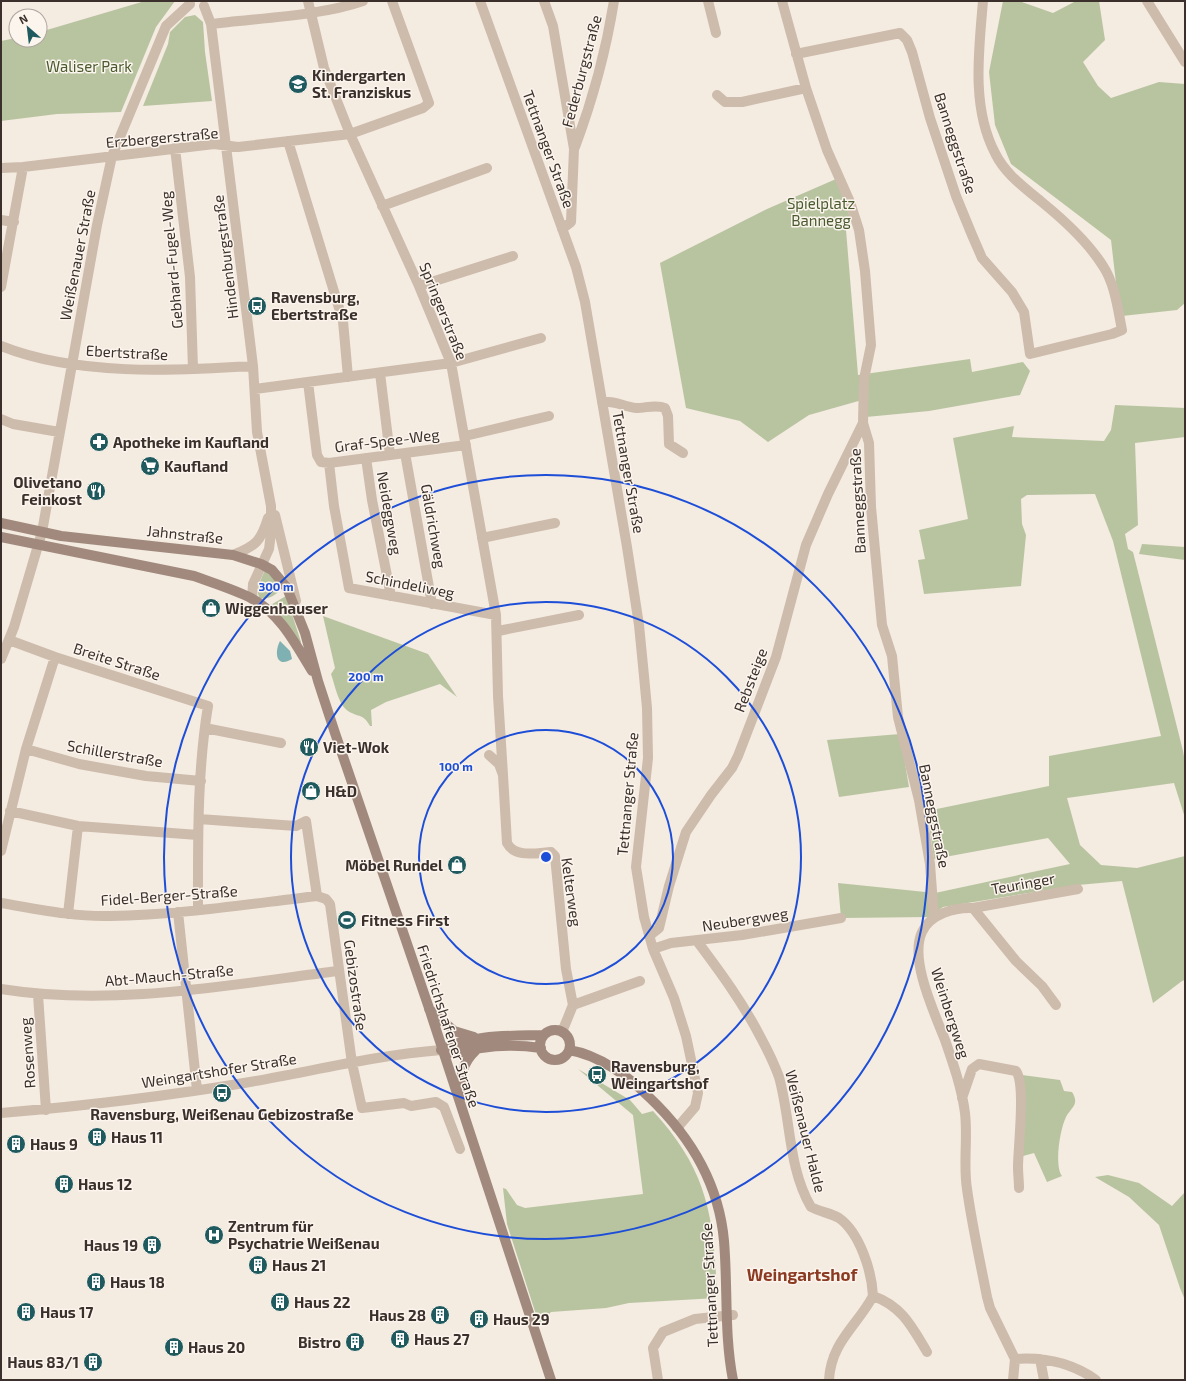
<svg xmlns="http://www.w3.org/2000/svg" width="1186" height="1381" viewBox="0 0 1186 1381" font-family="'Exo 2',sans-serif">
<style>
.green{fill:#b8c4a0}
.water{fill:#7fb0b2}
.lines{fill:none;stroke-linecap:round;stroke-linejoin:round}
.street{stroke:#cdbbac;stroke-width:10}
.secondary{stroke:#a18a7d;stroke-width:10}
.ring{fill:none;stroke:#1d4ed8;stroke-width:2}
.labels{text-anchor:middle;dominant-baseline:central;stroke-width:3;stroke-linejoin:round;paint-order:stroke}
.park-label{font-size:15px;fill:#4a5a2e;stroke:#fbf5ee}
.street-label{font-size:15px;fill:#3b302b;stroke:#fbf5ee}
.poi-label{font-size:15px;font-weight:bold;fill:#3b302b;stroke:#fbf5ee;text-anchor:start}
.quarter-label{font-size:17px;font-weight:bold;fill:#8c3b22;stroke:#fbf5ee}
.centre{fill:#1d4ed8;stroke:#fbf5ee;stroke-width:2}
.ring-label{font-size:12px;text-anchor:middle;font-weight:bold;fill:#1d4ed8;stroke:#fbf5ee;stroke-width:3;stroke-linejoin:round;paint-order:stroke}
</style>
<rect width="100%" height="100%" fill="#f4ebe1"/>
<path class="green" d="M 145,1 L 175,1 L 156,27 L 121,112 L 57,114 L 1,121 L 1,41 L 16,38 L 16,40 L 40,40 L 40,32 Z
M 1003,1 L 1019,1 L 1053,13 L 1076,1 L 1099,1 L 1105,40 L 1083,62 L 1098,86 L 1111,98 L 1159,82 L 1185,84 L 1185,303 L 1177,310 L 1122,316 L 1116,283 L 1111,240 L 1011,164 L 995,125 L 989,72 Z
M 195,15 L 203,22 L 205,52 L 212,101 L 143,106 L 168,44 L 170,32 L 185,17 Z
M 836,179 L 851,220 L 846,230 L 858,375 L 970,359 L 972,372 L 1023,362 L 1030,371 L 1020,395 L 929,411 L 866,417 L 862,400 L 809,415 L 768,442 L 740,421 L 686,408 L 660,263 L 767,209 Z
M 1115,405 L 1185,408 L 1185,437 L 1135,443 L 1138,525 L 1125,534 L 1128,549 L 1133,552 L 1183,751 L 1185,762 L 1185,818 L 1174,783 L 1067,798 L 1080,845 L 1101,865 L 1137,868 L 1185,856 L 1185,980 L 1182,981 L 1153,1003 L 1122,881 L 1078,885 L 943,907 L 930,917 L 841,918 L 838,883 L 935,893 L 1070,864 L 1048,838 L 934,859 L 927,811 L 1049,786 L 1049,756 L 1161,736 L 1113,541 L 1095,494 L 1027,495 L 1021,499 L 1022,524 L 1026,535 L 1021,586 L 924,594 L 918,560 L 925,559 L 919,530 L 968,519 L 953,438 L 1014,426 L 1012,437 L 1104,441 L 1111,430 Z
M 1142,544 L 1185,547 L 1185,560 L 1139,554 Z
M 265,570 L 278,582 L 282,588 C 275,596 268,600 259,598 L 257,588 Z
M 286,596 L 301,642 L 300,643 L 269,606 Z
M 323,616 L 428,654 L 457,697 L 440,684 L 386,702 L 371,710 L 372,726 L 370,726 C 363,713 359,718 348,711 C 338,704 335,685 331,674 L 335,668 Z
M 900,734 L 909,787 L 839,797 L 827,740 Z
M 578,1069 L 630,1100 L 642,1114 L 653,1111 C 709,1172 714,1218 717,1298 L 629,1303 L 606,1308 L 551,1312 L 539,1324 L 507,1224 L 503,1188 L 506,1189 L 517,1205 L 525,1208 L 643,1194 L 633,1115 Z
M 1022,1075 L 1060,1080 L 1064,1091 L 1072,1092 C 1080,1105 1071,1107 1066,1117 C 1060,1129 1054,1165 1062,1176 L 1047,1182 L 1034,1153 L 1023,1156 Z
M 1108,1175 L 1139,1183 L 1172,1206 L 1185,1192 L 1185,1300 L 1180,1288 L 1159,1225 L 1129,1197 L 1095,1177 Z"/>
<path class="water" d="M 280,641 L 290,651 L 292,659 C 276,669 274,652 280,641 Z"/>
<g class="lines">
<path class="street" d="M 308,1 L 324,68 L 350,134 L 419,286 L 451,363 L 496,615 L 498,696 L 503,775
M 480,1 L 576,267 L 585,302 L 627,547 L 639,625 L 644,676 L 647,708 L 648,758 L 636,867 L 644,917 L 653,949 L 674,998 L 686,1036 L 698,1093 L 695,1107 L 677,1128
M 544,1 L 553,26 L 574,149 L 571,222 L 562,229
M 708,1 L 716,33
M 782,1 L 806,88 L 827,150 L 850,202 L 859,230 L 865,271 L 871,345 L 864,379 L 863,423 L 869,443 L 871,507 L 882,625 L 892,656 L 898,717 L 919,800 L 930,864 L 934,918
M 1147,1 L 1185,62
M 204,6 L 211,24 L 253,366 L 257,432 L 271,506 L 271,533 L 269,549 L 253,584 L 252,599
M 211,24 C 258,18 320,16 363,1
M 796,54 L 900,33 L 907,40 L 912,52 L 930,118 L 956,196 L 972,235 L 982,258 L 1012,292 L 1024,312 L 1030,354 L 1112,334 L 1122,330 C 1118,310 1115,284 1103,266 C 1088,242 1065,221 1043,203 C 1025,188 1005,174 995,153 C 971,107 979,50 983,1
M 717,95 L 725,102 L 742,102 L 806,88
M 288,141 L 343,321 L 348,377
M 575,147 C 593,99 606,51 614,1
M 175,148 L 190,277 L 193,369
M 1,168 L 23,167 L 214,144 L 238,147 L 350,134 L 423,108 L 429,103 L 392,1
M 382,206 L 487,168
M 1,220 L 14,222
M 419,286 L 513,256
M 1,287 L 23,167
M 1,346 C 76,376 174,371 253,366
M 380,373 L 390,455
M 308,382 L 317,455 L 321,462 L 329,463 L 466,445
M 255,389 L 451,363 L 541,338
M 602,402 C 614,400 624,407 636,408 C 646,408 656,404 665,408 L 668,416 L 669,444 L 683,453
M 1,419 L 13,424 L 59,432
M 465,436 L 549,416
M 405,453 L 432,604
M 366,458 L 372,500 L 391,596
M 329,463 L 334,506 L 349,588 L 496,615
M 275,515 L 296,601
M 482,538 L 555,523
M 233,555 C 256,546 261,541 268,518
M 498,631 L 579,615
M 9,640 L 55,657 L 208,706 C 197,773 198,842 198,910
M 1,659 L 14,627 L 42,532 L 97,225 L 112,156 L 166,26 L 190,4
M 205,728 L 281,743
M 26,749 L 79,764 L 146,776 L 201,781
M 489,755 L 499,764 L 503,775 L 507,843 C 515,858 536,853 551,852 L 555,856 L 566,969 L 573,1005 L 562,1032
M 10,811 L 78,826 L 198,835
M 199,819 L 296,826 L 306,821 L 317,896
M 1,851 L 26,749 L 55,657
M 1,903 C 37,909 74,917 110,916 C 179,915 248,904 317,896 L 326,899 L 330,904 L 352,1063 L 362,1108 L 404,1103 L 411,1106 L 436,1102 L 444,1107 L 460,1149
M 973,908 L 1078,889
M 178,912 L 197,1090
M 68,914 L 78,826
M 649,936 L 659,928 L 669,886 L 686,832 L 711,795 L 732,768 L 738,756 L 776,657 L 806,545 L 828,494 L 863,423
M 697,941 C 721,973 743,1003 761,1038 C 768,1051 774,1063 779,1077 C 791,1120 788,1168 811,1207 C 820,1212 831,1213 839,1218 C 860,1233 872,1272 873,1296 C 857,1326 831,1342 829,1380
M 653,949 L 671,943 L 742,935 L 841,918
M 1,989 C 113,1007 227,985 338,971
M 38,995 L 46,1110
M 573,1005 L 640,981
M 962,1098 L 972,1069 L 979,1064 L 1016,1071 C 1026,1084 1018,1148 1018,1167 C 1018,1174 1019,1181 1019,1188
M 1,1113 C 84,1106 168,1096 250,1082 C 313,1071 377,1055 441,1050
M 873,1296 C 902,1306 912,1327 927,1352
M 1015,1359 C 1044,1357 1072,1363 1096,1380
M 1040,1359 L 1044,1380
M 658,1380 L 653,1348 L 663,1332 L 695,1319 L 733,1315
M 1013,1380 L 1015,1359 L 990,1308 L 987,1297 C 980,1261 972,1225 967,1189 C 963,1164 968,1138 965,1113 C 962,1089 953,1063 945,1040 C 935,1014 909,960 922,932 C 930,914 955,907 973,908 L 1016,961 L 1042,986 L 1056,1005"/>
<path class="secondary" d="M 1,523 L 61,536 L 233,555 L 261,564 L 272,570 L 287,588 L 305,633 L 318,681 L 335,733 L 429,1008 L 551,1380
M 1,537 L 194,576 C 213,583 233,589 251,598 C 280,613 296,645 312,671
M 429,1009 L 454,1031 L 474,1037
M540 1045a15 15 0 1 1 30 0a15 15 0 1 1-30 0Z
M 441,1050 C 473,1034 509,1036 544,1035
M 441,1050 C 461,1057 463,1050 481,1048 C 501,1045 521,1045 541,1048
M 569,1050 C 599,1055 628,1076 649,1097 C 690,1136 719,1184 724,1241 C 728,1288 724,1334 733,1380
M 460,1099 C 461,1078 460,1065 476,1050"/>
</g>
<g class="ring">
<circle cx="546" cy="857" r="127"/>
<circle cx="546" cy="857" r="255"/>
<circle cx="546" cy="857" r="382"/>
</g>
<defs>
<symbol id="school-disc" viewBox="-11 -11 22 22"><circle r="9.5" fill="#1f5a5e" stroke="#fbf5ee"/><path d="M0-5L7-2L0 1L-7-2ZM-4 1L0 2.5L4 1V4Q0 6-4 4Z" fill="#fff"/></symbol>
<symbol id="bus-disc" viewBox="-11 -11 22 22"><circle r="9.5" fill="#1f5a5e" stroke="#fbf5ee"/><path d="M-5-6H5V4H4V6H2V4H-2V6H-4V4H-5ZM-3.5-4V0h7V-4ZM-3.5 1.2v1.5H-2V1.2ZM2 1.2v1.5H3.5V1.2Z" fill="#fff"/></symbol>
<symbol id="pharmacy-disc" viewBox="-11 -11 22 22"><circle r="9.5" fill="#1f5a5e" stroke="#fbf5ee"/><path d="M-2-6h4v4h4v4h-4v4h-4v-4h-4v-4h4Z" fill="#fff"/></symbol>
<symbol id="supermarket-disc" viewBox="-11 -11 22 22"><circle r="9.5" fill="#1f5a5e" stroke="#fbf5ee"/><path d="M-6-5.5h2.5l.6 2H6L4.5 2H-2.5L-4.4-4H-6ZM-1.5 3.2a1.3 1.3 0 1 0 .1 0ZM3 3.2a1.3 1.3 0 1 0 .1 0Z" fill="#fff"/></symbol>
<symbol id="restaurant-disc" viewBox="-11 -11 22 22"><circle r="9.5" fill="#1f5a5e" stroke="#fbf5ee"/><path d="M-5-6h1v4h1v-4h1v4h1v-4h1v5L-1.5 .5V6h-2V.5L-5-1ZM5-6V6H3V1.5H1.5Q1.5-4 5-6Z" fill="#fff"/></symbol>
<symbol id="shop-disc" viewBox="-11 -11 22 22"><circle r="9.5" fill="#1f5a5e" stroke="#fbf5ee"/><path d="M-5-2.5h2.3a2.7 3.5 0 0 1 5.4 0H5L5.5 6h-11ZM-1.5-2.5h3a1.5 2.3 0 0 0-3 0Z" fill="#fff"/></symbol>
<symbol id="stadium-disc" viewBox="-11 -11 22 22"><circle r="9.5" fill="#1f5a5e" stroke="#fbf5ee"/><path d="M0-5a6.5 5 0 1 0 0 10a6.5 5 0 1 0 0-10ZM-3.5-1.8h7v3.6h-7Z" fill="#fff"/></symbol>
<symbol id="building-disc" viewBox="-11 -11 22 22"><circle r="9.5" fill="#1f5a5e" stroke="#fbf5ee"/><path d="M-4-6H4V6H1V3H-1V6H-4ZM-2.5-4.3h1.7v1.8h-1.7ZM.8-4.3h1.7v1.8H.8ZM-2.5-1h1.7V.8h-1.7ZM.8-1h1.7V.8H.8Z" fill="#fff"/></symbol>
<symbol id="hospital-disc" viewBox="-11 -11 22 22"><circle r="9.5" fill="#1f5a5e" stroke="#fbf5ee"/><path d="M-5-5h3v3.5h4V-5h3V5h-3V1.5h-4V5h-3Z" fill="#fff"/></symbol>
</defs>
<g fill-rule="evenodd">
<use href="#school-disc" x="287" y="73" width="22" height="22"/>
<use href="#bus-disc" x="246" y="295" width="22" height="22"/>
<use href="#pharmacy-disc" x="88" y="431" width="22" height="22"/>
<use href="#supermarket-disc" x="139" y="455" width="22" height="22"/>
<use href="#restaurant-disc" x="85" y="480" width="22" height="22"/>
<use href="#shop-disc" x="200" y="597" width="22" height="22"/>
<use href="#restaurant-disc" x="298" y="736" width="22" height="22"/>
<use href="#shop-disc" x="300" y="780" width="22" height="22"/>
<use href="#shop-disc" x="446" y="854" width="22" height="22"/>
<use href="#stadium-disc" x="336" y="909" width="22" height="22"/>
<use href="#bus-disc" x="586" y="1064" width="22" height="22"/>
<use href="#bus-disc" x="211" y="1082" width="22" height="22"/>
<use href="#building-disc" x="86" y="1126" width="22" height="22"/>
<use href="#building-disc" x="5" y="1133" width="22" height="22"/>
<use href="#building-disc" x="53" y="1173" width="22" height="22"/>
<use href="#hospital-disc" x="203" y="1224" width="22" height="22"/>
<use href="#building-disc" x="141" y="1234" width="22" height="22"/>
<use href="#building-disc" x="247" y="1254" width="22" height="22"/>
<use href="#building-disc" x="85" y="1271" width="22" height="22"/>
<use href="#building-disc" x="269" y="1291" width="22" height="22"/>
<use href="#building-disc" x="15" y="1301" width="22" height="22"/>
<use href="#building-disc" x="429" y="1304" width="22" height="22"/>
<use href="#building-disc" x="468" y="1308" width="22" height="22"/>
<use href="#building-disc" x="389" y="1328" width="22" height="22"/>
<use href="#building-disc" x="344" y="1331" width="22" height="22"/>
<use href="#building-disc" x="163" y="1336" width="22" height="22"/>
<use href="#building-disc" x="82" y="1351" width="22" height="22"/>
</g>
<g class="labels">
<g class="park-label">
<text x="89" y="66">Waliser Park</text>
<text x="821" y="203">Spielplatz<tspan x="821" dy="17">Bannegg</tspan></text>
</g>
<g class="street-label">
<text transform="translate(581 71) rotate(-75)">Federburgstraße</text>
<text transform="translate(162 137) rotate(-5)">Erzbergerstraße</text>
<text transform="translate(956 143) rotate(72)">Banneggstraße</text>
<text transform="translate(549 149) rotate(70)">Tettnanger Straße</text>
<text transform="translate(77 255) rotate(-79)">Weißenauer Straße</text>
<text transform="translate(225 257) rotate(-97)">Hindenburgstraße</text>
<text transform="translate(171 260) rotate(-95)">Gebhard-Fugel-Weg</text>
<text transform="translate(444 311) rotate(68)">Springerstraße</text>
<text transform="translate(127 352) rotate(3)">Ebertstraße</text>
<text transform="translate(387 440) rotate(-7)">Graf-Spee-Weg</text>
<text transform="translate(629 472) rotate(80)">Tettnanger Straße</text>
<text transform="translate(857 501) rotate(-93)">Banneggstraße</text>
<text transform="translate(390 513) rotate(80)">Neideggweg</text>
<text transform="translate(434 526) rotate(80)">Gäldrichweg</text>
<text transform="translate(185 534) rotate(6)">Jahnstraße</text>
<text transform="translate(410 584) rotate(11)">Schindeliweg</text>
<text transform="translate(117 661) rotate(18)">Breite Straße</text>
<text transform="translate(750 680) rotate(-69)">Rebsteige</text>
<text transform="translate(115 753) rotate(10)">Schillerstraße</text>
<text transform="translate(627 794) rotate(-85)">Tettnanger Straße</text>
<text transform="translate(935 816) rotate(79)">Banneggstraße</text>
<text transform="translate(1023 883) rotate(-10)">Teuringer</text>
<text transform="translate(572 892) rotate(82)">Kelterweg</text>
<text transform="translate(169 895) rotate(-4)">Fidel-Berger-Straße</text>
<text transform="translate(745 919) rotate(-9)">Neubergweg</text>
<text transform="translate(169 975) rotate(-5)">Abt-Mauch-Straße</text>
<text transform="translate(356 985) rotate(82)">Gebizostraße</text>
<text transform="translate(951 1013) rotate(72)">Weinbergweg</text>
<text transform="translate(449 1026) rotate(72)">Friedrichshafener Straße</text>
<text transform="translate(27 1053) rotate(-94)">Rosenweg</text>
<text transform="translate(219 1070) rotate(-9)">Weingartshofer Straße</text>
<text transform="translate(806 1131) rotate(76)">Weißenauer Halde</text>
<text transform="translate(709 1285) rotate(-93)">Tettnanger Straße</text>
</g>
<g class="poi-label">
<text x="312" y="75">Kindergarten<tspan x="312" dy="17">St. Franziskus</tspan></text>
<text x="271" y="297">Ravensburg,<tspan x="271" dy="17">Ebertstraße</tspan></text>
<text x="113" y="442">Apotheke im Kaufland</text>
<text x="164" y="466">Kaufland</text>
<text x="82" y="482" text-anchor="end">Olivetano<tspan x="82" dy="17">Feinkost</tspan></text>
<text x="225" y="608">Wiggenhauser</text>
<text x="323" y="747">Viet-Wok</text>
<text x="325" y="791">H&amp;D</text>
<text x="443" y="865" text-anchor="end">Möbel Rundel</text>
<text x="361" y="920">Fitness First</text>
<text x="611" y="1066">Ravensburg,<tspan x="611" dy="17">Weingartshof</tspan></text>
<text x="222" y="1114" text-anchor="middle">Ravensburg, Weißenau Gebizostraße</text>
<text x="111" y="1137">Haus 11</text>
<text x="30" y="1144">Haus 9</text>
<text x="78" y="1184">Haus 12</text>
<text x="228" y="1226">Zentrum für<tspan x="228" dy="17">Psychatrie Weißenau</tspan></text>
<text x="138" y="1245" text-anchor="end">Haus 19</text>
<text x="272" y="1265">Haus 21</text>
<text x="110" y="1282">Haus 18</text>
<text x="294" y="1302">Haus 22</text>
<text x="40" y="1312">Haus 17</text>
<text x="426" y="1315" text-anchor="end">Haus 28</text>
<text x="493" y="1319">Haus 29</text>
<text x="414" y="1339">Haus 27</text>
<text x="341" y="1342" text-anchor="end">Bistro</text>
<text x="188" y="1347">Haus 20</text>
<text x="79" y="1362" text-anchor="end">Haus 83/1</text>
</g>
<g class="quarter-label">
<text x="802" y="1274">Weingartshof</text>
</g>
</g>
<circle cx="546" cy="857" r="6" class="centre"/>
<g class="ring-label">
<text x="276" y="591">300 m</text>
<text x="366" y="681">200 m</text>
<text x="456" y="771">100 m</text>
</g>
<rect width="1186" height="1381" fill="none" stroke="#3b302b" stroke-width="4"/>
<g transform="translate(28 28) rotate(332)"><circle r="19" fill="#fbf5ee" stroke="#aea6a0"/>
<path d="M0-3L7 15L0 10L-7 15Z" fill="#1f5a5e"/>
<text y="-6" font-size="11" font-weight="bold" text-anchor="middle" fill="#3b302b">N</text>
</g>
</svg>
